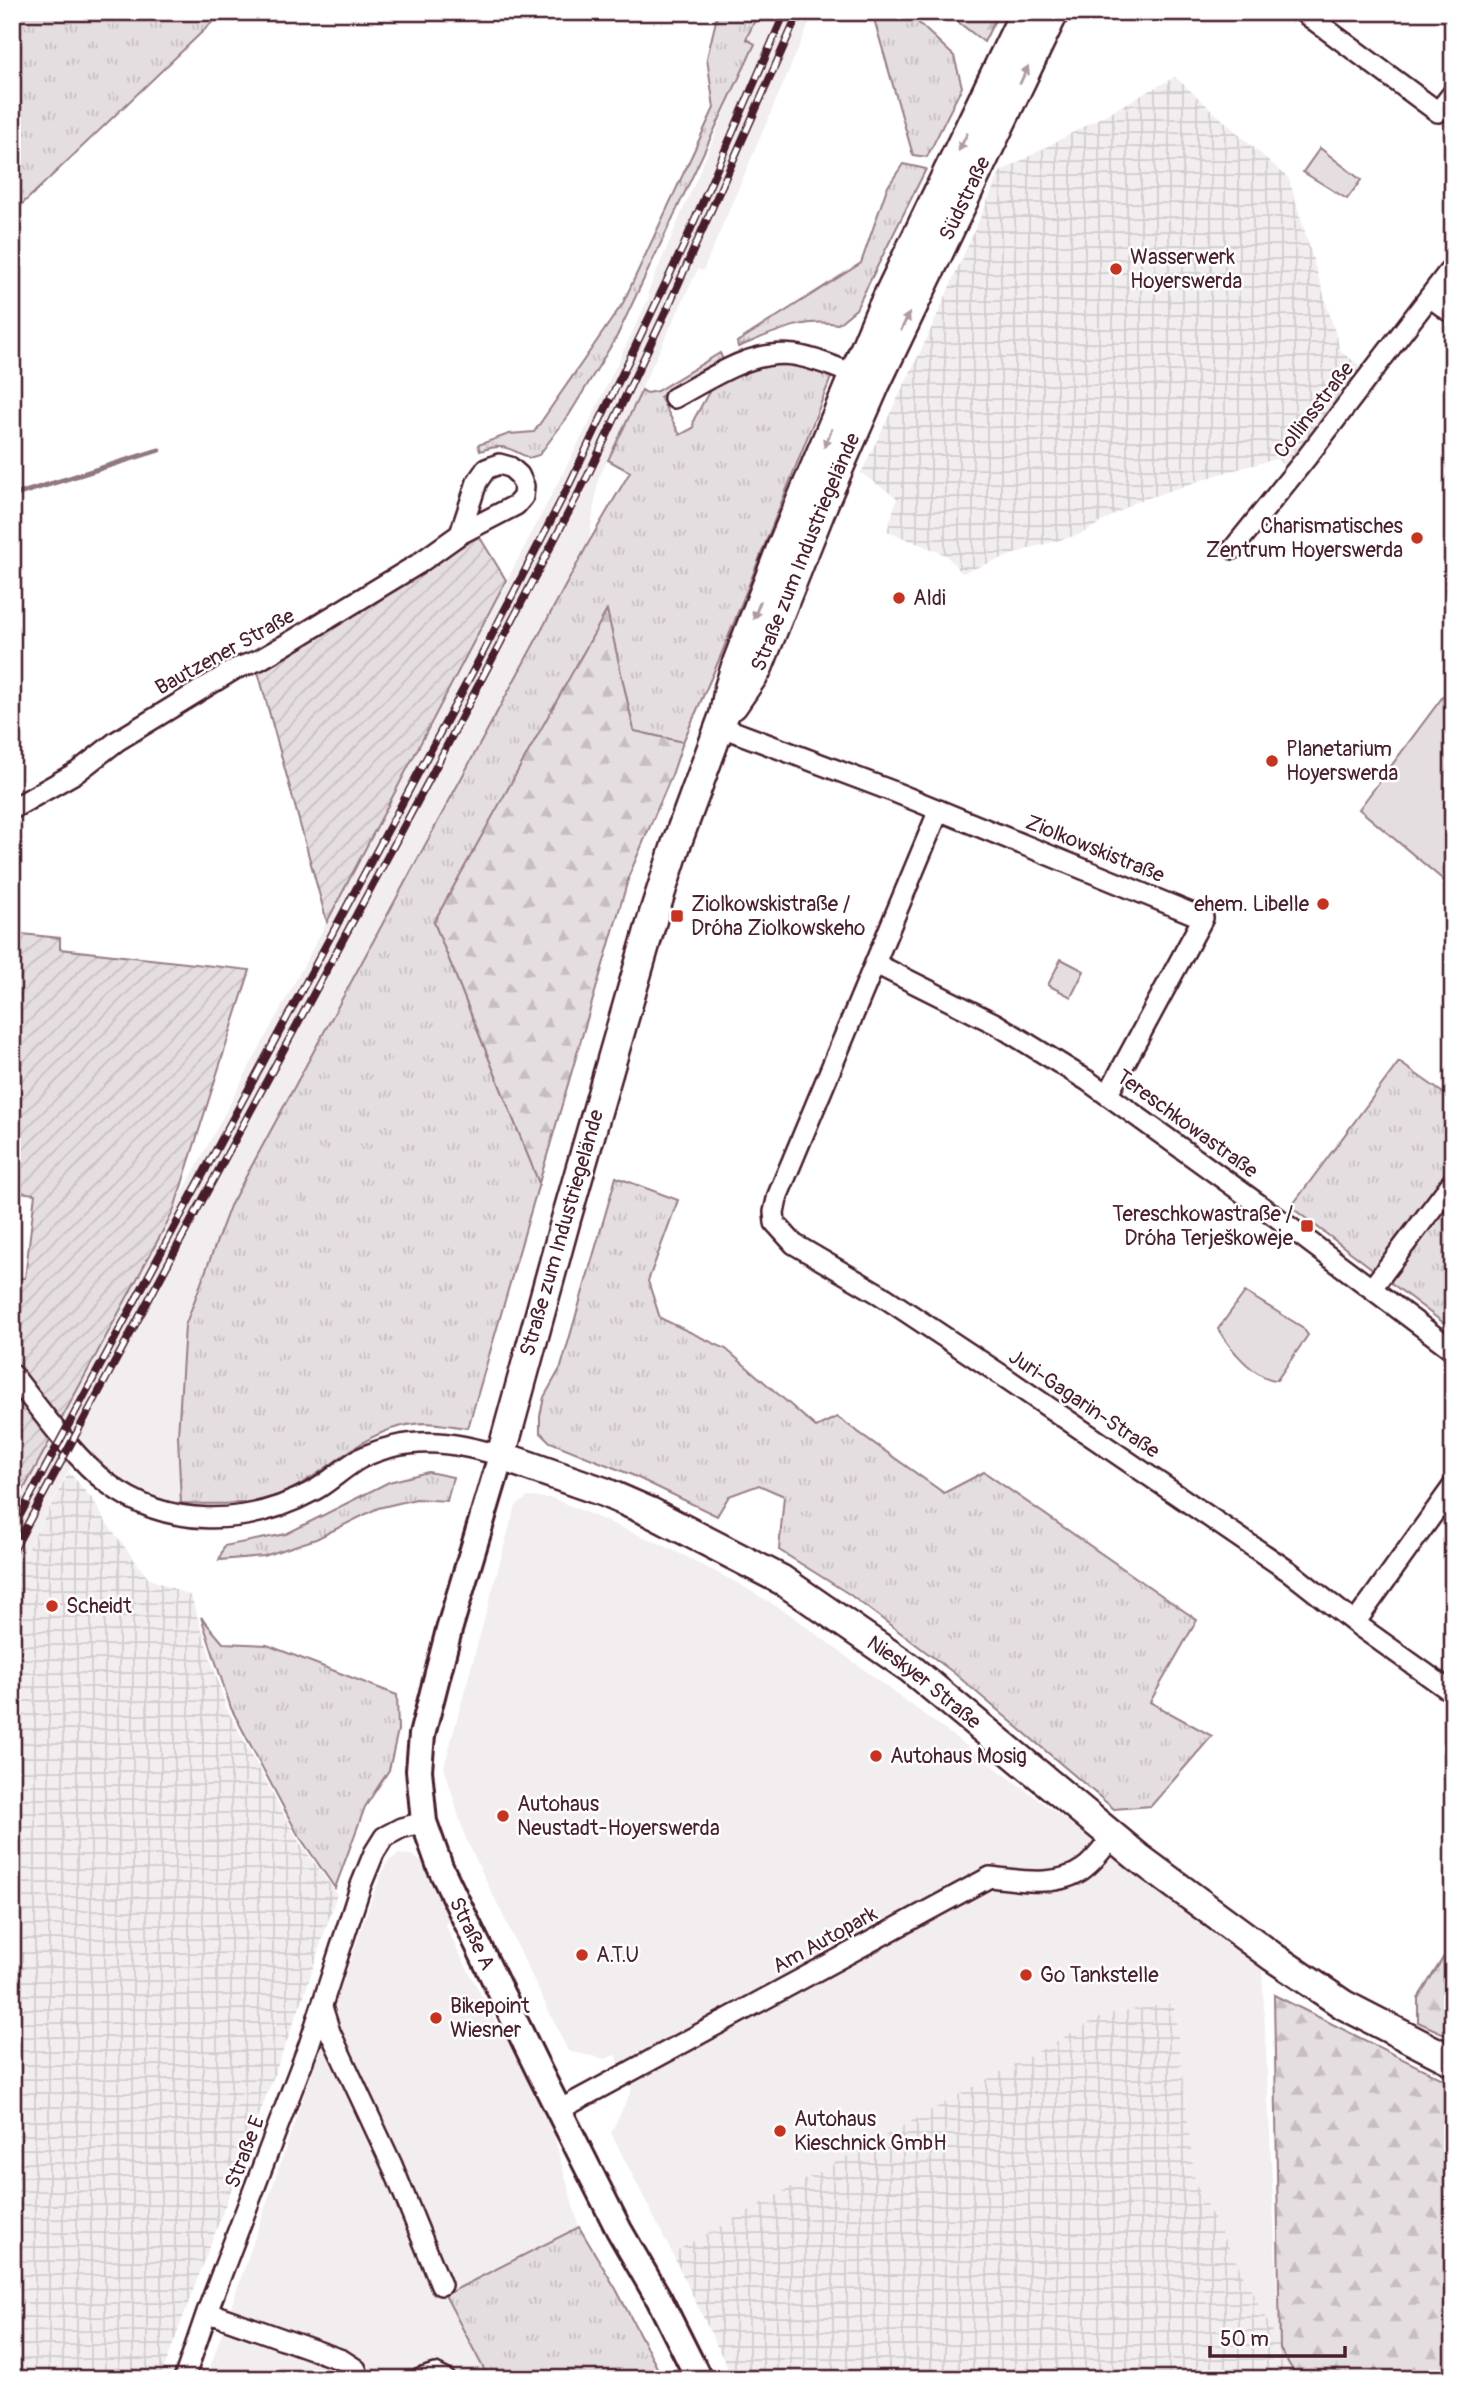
<svg xmlns="http://www.w3.org/2000/svg" width="1465" height="2391" viewBox="0 0 1465 2391" font-family="Pangolin,sans-serif">
<style>
.built{fill:#f2eeef}
.industrial{fill:url(#industrial-grid)}
.grass{fill:url(#grass-tufts);stroke:#987e86;stroke-width:2}
.forest{fill:url(#forest-firs);stroke:#987e86;stroke-width:2}
.park{fill:#e5dee0;stroke:#987e86;stroke-width:2}
.garden{fill:url(#garden-furrows);stroke:#987e86;stroke-width:2}
.lines{fill:none;stroke-linecap:round;stroke-linejoin:round}
.stream{stroke:#91787e;stroke-width:5}
.minor-casing{stroke:#4a1f2b;stroke-width:24}
.tertiary-casing{stroke:#4a1f2b;stroke-width:30}
.secondary-casing{stroke:#4a1f2b;stroke-width:33}
.minor{stroke:#fff;stroke-width:19}
.tertiary{stroke:#fff;stroke-width:24}
.secondary{stroke:#fff;stroke-width:28}
.rail-casing{stroke:#4a1f2b;stroke-width:8}
.rail{stroke:#fff;stroke-width:5;stroke-dasharray:16;stroke-linecap:butt}
.oneway{fill:#ae9aa0}
.poi-dot{fill:#c8321e;stroke:#fff;stroke-width:2.5}
.labels{text-anchor:middle;dominant-baseline:central;stroke-width:5;stroke-linejoin:round;paint-order:stroke}
.street-label{font-size:21px;fill:#4a1f2b;stroke:#fff}
.poi-label{font-size:21px;fill:#4a1f2b;stroke:#fff;text-anchor:start}
</style>
<defs>
<pattern id="industrial-grid" width="8" height="8" patternUnits="userSpaceOnUse" patternTransform="scale(1.75)"><rect width="8" height="8" fill="#f2eeef"/><path d="M0 4h8M4 0v8" fill="none" stroke="#d1cccd"/></pattern>
<pattern id="grass-tufts" width="24" height="20" patternUnits="userSpaceOnUse" patternTransform="scale(1.75)"><rect width="24" height="20" fill="#e5dee0"/><path d="M3 7l-1-3M5 7V3M7 7l1-3M15 17l-1-3M17 17v-4M19 17l1-3" fill="none" stroke="#c6bec0"/></pattern>
<pattern id="forest-firs" width="22" height="20" patternUnits="userSpaceOnUse" patternTransform="scale(1.75)"><rect width="22" height="20" fill="#e5dee0"/><path d="M5 1l3.5 6h-7zM16 11l3.5 6h-7z" fill="#c6bec0"/></pattern>
<pattern id="garden-furrows" width="10" height="10" patternUnits="userSpaceOnUse" patternTransform="scale(1.75)"><rect width="10" height="10" fill="#e5dee0"/><path d="M-1 1l2-2M0 10L10 0M9 11l2-2" fill="none" stroke="#c6bec0"/></pattern>
</defs>
<rect width="100%" height="100%" fill="#fff"/>
<filter id="ink" filterUnits="userSpaceOnUse"><feTurbulence type="fractalNoise" baseFrequency=".0143" numOctaves="2"/><feDisplacementMap in="SourceGraphic" scale="14" xChannelSelector="R" yChannelSelector="G"/><feConvolveMatrix kernelMatrix="1 2 1 2 8 2 1 2 1" color-interpolation-filters="sRGB"/></filter>
<g filter="url(#ink)">
<path class="built" d="M 759,12 L 814,12 L 703,271 L 698,269 L 598,480 L 589,542 L 230,1206 L 185,1326 L 178,1436 L 181,1503 L 140,1493 L 114,1475 L 82,1446 L 12,1577 L 12,1512 L 409,768 L 589,423 L 650,295 L 647,294 L 754,44 L 747,39 Z
M 528,1497 L 552,1498 L 665,1546 L 739,1584 L 788,1613 L 1262,1966 L 1280,2349 L 1195,2183 L 1174,2003 L 1106,2014 L 672,2253 L 611,2133 L 632,2089 L 615,2055 L 605,2059 L 568,2051 L 465,1837 L 444,1767 L 511,1521 L 516,1506 Z
M 399,1854 L 411,1855 L 422,1862 L 451,1921 L 445,1923 L 458,1951 L 497,2025 L 503,2023 L 548,2114 L 579,2227 L 445,2295 L 489,2379 L 206,2379 L 374,1892 L 387,1862 Z"/>
<path class="industrial" d="M 1175,77 L 1289,179 L 1341,352 L 1371,373 L 1293,473 L 1276,459 L 1223,473 L 1136,502 L 1081,534 L 1031,548 L 962,573 L 946,555 L 887,531 L 897,498 L 861,473 L 928,336 L 1000,172 Z
M 69,1472 L 93,1500 L 106,1522 L 148,1578 L 191,1596 L 226,1707 L 297,1839 L 337,1894 L 305,1993 L 160,2379 L 12,2379 L 12,1577 Z
M 1174,2003 L 1195,2183 L 1298,2379 L 733,2379 L 672,2253 L 1106,2014 Z"/>
<path class="grass" d="M 12,12 L 223,12 L 12,214 Z
M 718,12 L 759,12 L 746,39 L 755,44 L 617,336 L 569,415 L 539,455 L 529,458 C 508,448 504,443 480,451 L 478,445 L 509,434 L 534,432 L 623,303 L 714,108 L 707,58 Z
M 872,12 L 907,12 L 954,56 L 962,87 L 927,157 L 913,155 Z
M 903,164 L 926,169 L 856,309 L 838,324 C 802,317 771,334 738,347 L 737,342 L 861,263 L 887,188 Z
M 720,353 L 723,360 L 660,397 L 680,435 L 693,428 L 694,419 L 714,383 L 741,368 L 798,361 L 834,370 L 719,660 L 683,742 L 634,731 L 607,612 L 434,922 L 539,1183 L 468,1428 C 450,1426 431,1421 414,1424 C 358,1430 325,1480 272,1497 C 243,1506 211,1504 181,1503 L 178,1436 L 185,1326 L 230,1206 L 589,542 L 630,472 L 608,460 L 642,390 L 647,393 L 657,391 Z
M 1399,1062 L 1453,1100 L 1453,1330 L 1291,1207 Z
M 616,1177 L 678,1200 L 648,1281 L 660,1318 L 726,1349 L 816,1427 L 837,1417 L 944,1493 L 984,1472 L 1197,1620 L 1150,1702 L 1212,1736 L 1151,1806 L 1114,1809 L 954,1673 L 849,1594 L 779,1550 L 784,1496 L 759,1485 L 729,1496 L 717,1516 L 632,1475 L 550,1442 L 540,1432 L 540,1416 L 544,1397 L 561,1367 Z
M 428,1472 L 453,1477 L 447,1501 L 416,1499 L 378,1508 L 316,1539 L 264,1556 L 219,1560 L 224,1546 L 286,1534 L 389,1482 Z
M 201,1617 L 223,1643 L 267,1645 L 397,1695 L 398,1730 L 389,1770 L 365,1807 L 335,1888 L 297,1833 L 231,1708 Z
M 579,2227 L 616,2289 L 663,2379 L 489,2379 L 445,2295 Z"/>
<path class="forest" d="M 955,12 L 999,12 L 984,42 L 958,22 Z
M 607,610 L 634,731 L 683,742 L 672,775 L 630,873 L 539,1183 L 434,922 Z
M 1453,1942 L 1453,2038 L 1418,2022 L 1418,1998 Z
M 1274,1995 L 1453,2084 L 1453,2379 L 1298,2379 L 1280,2349 Z"/>
<path class="park" d="M 1320,148 L 1361,180 L 1347,199 L 1303,172 Z
M 1453,683 L 1453,888 L 1359,809 Z
M 1061,959 L 1084,971 L 1071,997 L 1048,985 Z
M 1245,1292 L 1302,1327 L 1308,1335 L 1277,1380 C 1254,1379 1229,1347 1218,1329 Z"/>
<path class="garden" d="M 479,536 L 506,580 L 327,922 L 257,668 Z
M 12,933 L 60,938 L 60,949 L 250,970 L 173,1212 L 12,1511 L 12,1278 L 25,1278 L 35,1194 L 12,1191 Z"/>
<g class="lines">
<path class="stream" d="M 12,496 L 159,450"/>
<defs>
<path id="minor" d="M 1303,12 L 1438,112 L 1453,93
M 1430,297 L 1453,314
M 674,398 C 710,379 751,349 794,355 C 819,359 842,370 866,379
M 1233,549 L 1307,457 L 1453,266
M 719,726 L 892,791 L 1203,918 L 1108,1094
M 12,809 L 77,772 L 117,741 L 235,669 L 259,660 L 285,645 L 418,564 L 460,534 L 516,505 L 523,497 L 524,486 L 519,475 L 510,467 L 499,464 L 486,469 L 477,482 L 460,534
M 939,810 L 778,1195 L 774,1212 L 775,1223 L 794,1244 L 881,1295 L 1000,1374 L 1290,1572 L 1355,1623 L 1453,1693
M 876,964 L 996,1024 L 1088,1081 L 1275,1216 L 1453,1350
M 1372,1288 L 1453,1181
M 12,1374 C 39,1408 73,1457 107,1483 C 167,1529 247,1527 313,1491 C 330,1482 344,1467 361,1458 C 408,1435 453,1441 501,1456
M 1355,1623 L 1453,1486
M 322,2007 L 330,2032 L 392,2165 L 441,2285
M 559,2110 L 990,1877 C 1019,1880 1057,1888 1083,1869 C 1095,1861 1104,1847 1113,1836
M 207,2312 L 342,2360 L 356,2369 L 359,2379
M 184,2379 L 207,2312 L 309,2045 L 361,1885 L 374,1853 L 384,1837 L 401,1828 L 424,1822
M 420,2379 L 435,2374 L 445,2379"/>
<g id="tertiary">
<path id="s1" d="M 501,1456 L 449,1630 L 422,1735 L 419,1770 L 424,1822 L 440,1867 L 539,2071 L 619,2230 L 659,2299 L 699,2379"/>
</g>
<g id="secondary">
<path id="s2" d="M 1025,12 L 879,315 L 782,546 L 737,663 L 729,688 L 724,715 L 676,845 L 655,910 L 566,1219 L 501,1456 L 604,1492 L 650,1512 L 782,1580 L 911,1669 L 1139,1858 L 1273,1957 L 1344,2005 L 1453,2061"/>
<path id="s3" d="M 733,705 L 757,670 L 824,502 L 876,383 L 1054,12"/>
</g>
</defs>
<use href="#minor" class="minor-casing"/>
<use href="#tertiary" class="tertiary-casing"/>
<use href="#secondary" class="secondary-casing"/>
<use href="#minor" class="minor"/>
<use href="#tertiary" class="tertiary"/>
<use href="#secondary" class="secondary"/>
<defs>
<path id="rail" d="M 12,1530 L 479,660 L 569,485 L 683,247 L 785,12
M 12,1553 L 429,780 L 588,475 L 669,305 L 799,12"/>
</defs>
<use href="#rail" class="rail-casing"/>
<use href="#rail" class="rail"/>
</g>
<defs><path id="oneway-solid" d="M-6-.8H1V-3.2L6.5 0L1 3.2V.8H-6Z" transform="scale(1.75)"/></defs>
<g class="oneway">
<use href="#oneway-solid" transform="translate(1024 75) rotate(-65)"/>
<use href="#oneway-solid" transform="translate(963 142) rotate(116)"/>
<use href="#oneway-solid" transform="translate(905 322) rotate(-64)"/>
<use href="#oneway-solid" transform="translate(828 438) rotate(113)"/>
<use href="#oneway-solid" transform="translate(757 610) rotate(111)"/>
</g>
</g>
<g class="poi-dot">
<circle cx="1116" cy="269" r="7"/>
<circle cx="1417" cy="538" r="7"/>
<circle cx="899" cy="598" r="7"/>
<circle cx="1272" cy="761" r="7"/>
<circle cx="1323" cy="904" r="7"/>
<rect x="670" y="909" width="14" height="14" rx="3.5"/>
<rect x="1300" y="1219" width="14" height="14" rx="3.5"/>
<circle cx="52" cy="1606" r="7"/>
<circle cx="876" cy="1756" r="7"/>
<circle cx="503" cy="1816" r="7"/>
<circle cx="582" cy="1955" r="7"/>
<circle cx="1026" cy="1975" r="7"/>
<circle cx="436" cy="2018" r="7"/>
<circle cx="780" cy="2131" r="7"/>
</g>
<g class="labels">
<g class="street-label">
<text stroke="none"><textPath href="#s3" startOffset="558">Südstraße</textPath></text>
<text transform="translate(1314 410) rotate(-52)">Collinsstraße</text>
<text stroke="none"><textPath href="#s3" startOffset="170">Straße zum Industriegelände</textPath></text>
<text transform="translate(225 652) rotate(-29)">Bautzener Straße</text>
<text transform="translate(1095 849) rotate(22)">Ziolkowskistraße</text>
<text transform="translate(1187 1124) rotate(36)">Tereschkowastraße</text>
<text transform="translate(562 1233) rotate(-74)">Straße zum Industriegelände</text>
<text transform="translate(1084 1404) rotate(34)">Juri-Gagarin-Straße</text>
<text stroke="none"><textPath href="#s2" startOffset="2023">Nieskyer Straße</textPath></text>
<text stroke="none"><textPath href="#s1" startOffset="499">Straße A</textPath></text>
<text transform="translate(825 1940) rotate(-29)">Am Autopark</text>
<text transform="translate(245 2152) rotate(-69)">Straße E</text>
</g>
<g class="poi-label">
<text x="1130" y="257">Wasserwerk<tspan x="1130" dy="24">Hoyerswerda</tspan></text>
<text x="1403" y="526" text-anchor="end">Charismatisches<tspan x="1403" dy="24">Zentrum Hoyerswerda</tspan></text>
<text x="913" y="598">Aldi</text>
<text x="1286" y="749">Planetarium<tspan x="1286" dy="24">Hoyerswerda</tspan></text>
<text x="691" y="904">Ziolkowskistraße /<tspan x="691" dy="24">Dróha Ziolkowskeho</tspan></text>
<text x="1309" y="904" text-anchor="end">ehem. Libelle</text>
<text x="1293" y="1214" text-anchor="end">Tereschkowastraße /<tspan x="1293" dy="24">Dróha Terješkoweje</tspan></text>
<text x="66" y="1606">Scheidt</text>
<text x="890" y="1756">Autohaus Mosig</text>
<text x="517" y="1804">Autohaus<tspan x="517" dy="24">Neustadt-Hoyerswerda</tspan></text>
<text x="596" y="1955">A.T.U</text>
<text x="1040" y="1975">Go Tankstelle</text>
<text x="450" y="2006">Bikepoint<tspan x="450" dy="24">Wiesner</tspan></text>
<text x="794" y="2119">Autohaus<tspan x="794" dy="24">Kieschnick GmbH</tspan></text>
</g>
</g>
<rect width="1465" height="2391" fill="none" stroke="#fff" stroke-width="42"/>
<rect x="21" y="21" width="1423" height="2349" fill="none" stroke="#4a1f2b" stroke-width="2.5" filter="url(#ink)"/>
<path d="M1210 2346v10h135v-10" fill="none" stroke="#4a1f2b" stroke-width="3.5"/>
<text x="1220" y="2346" font-size="21" fill="#4a1f2b" stroke="#ffffff" stroke-width="5" paint-order="stroke">50 m</text>
</svg>
